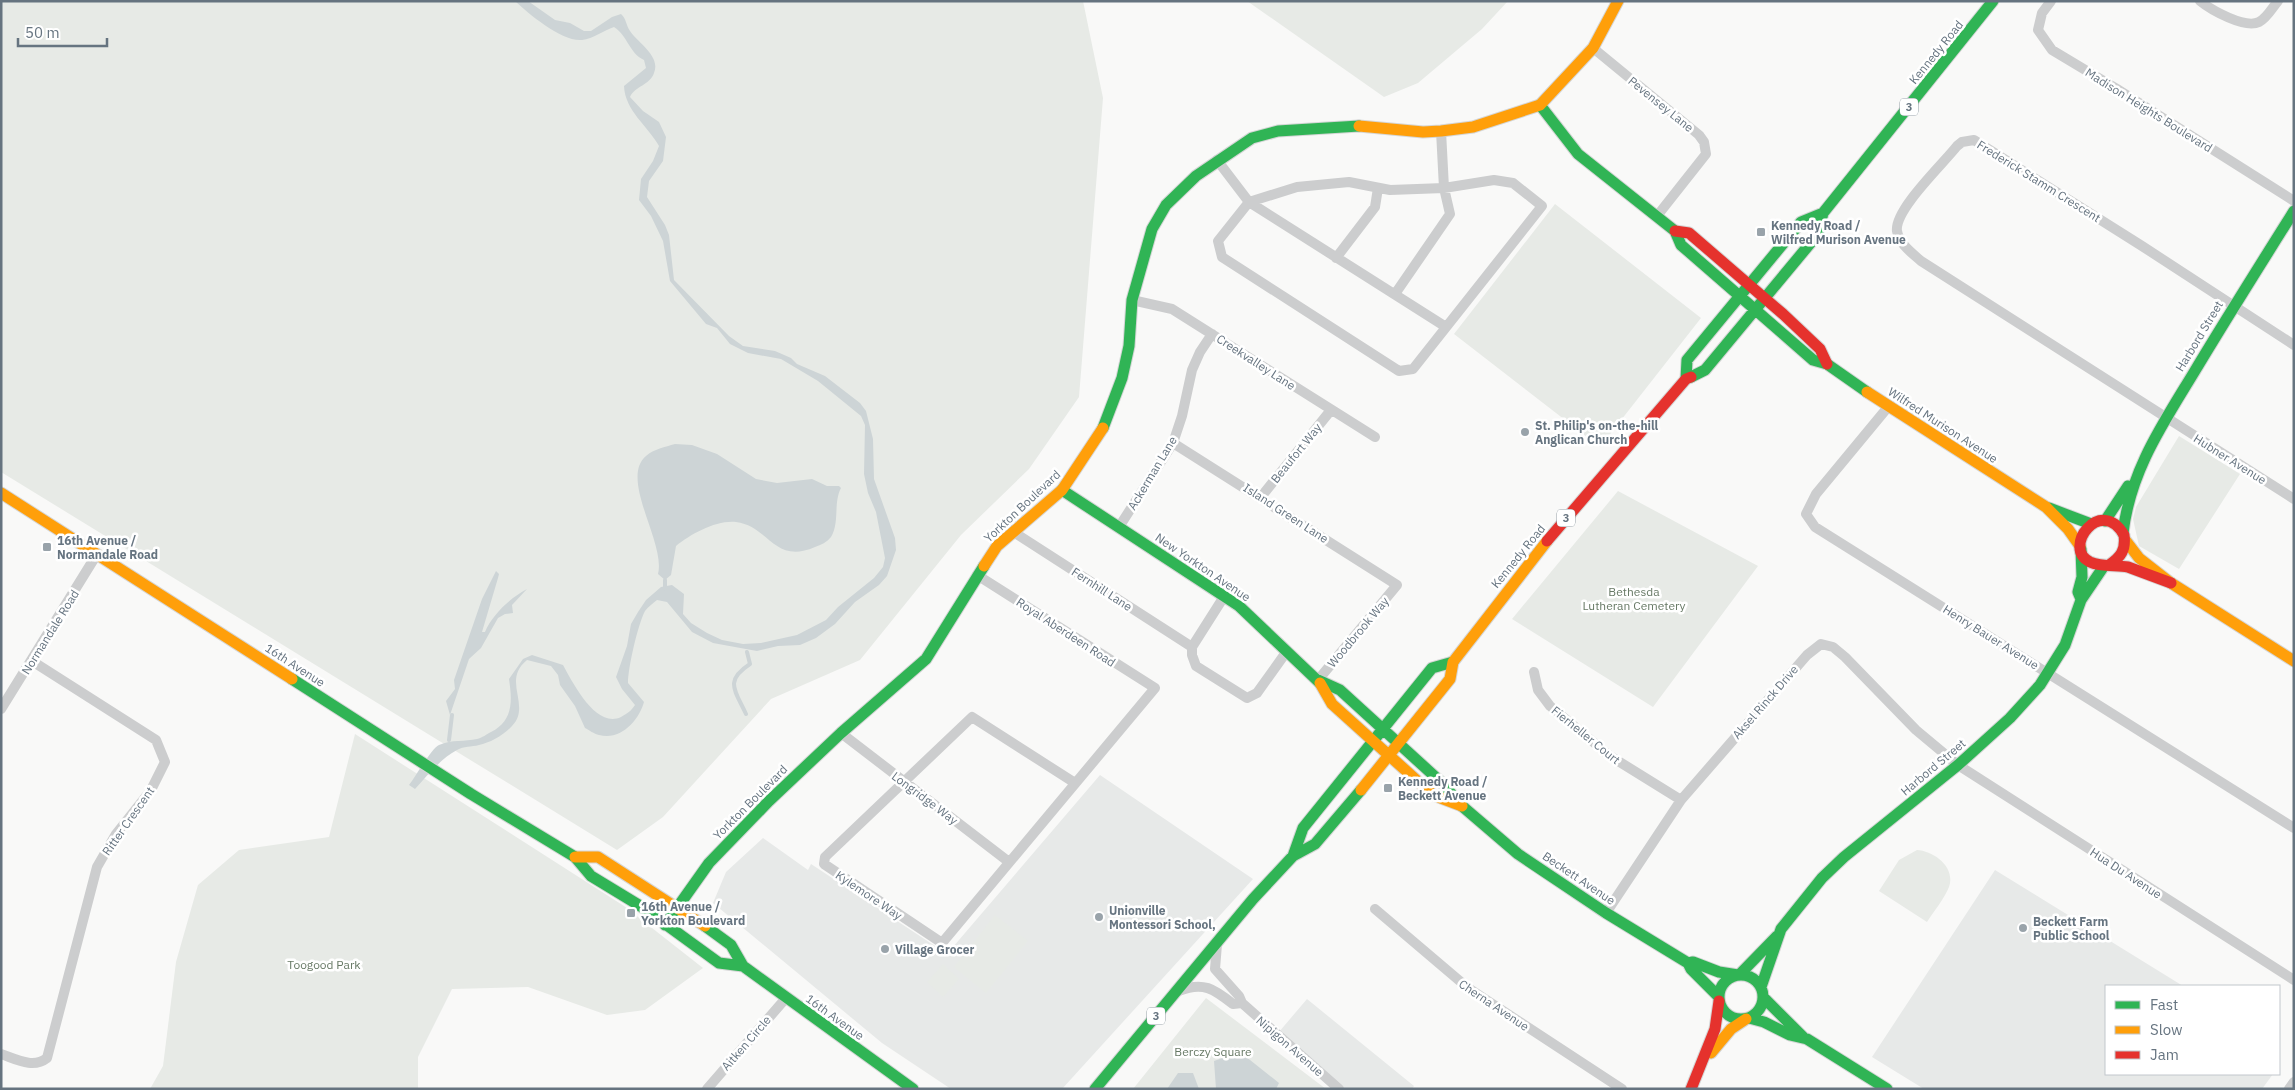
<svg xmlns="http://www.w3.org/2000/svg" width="2295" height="1090" viewBox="0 0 2295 1090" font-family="'IBM Plex Sans',sans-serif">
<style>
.built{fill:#e7e9e8}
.green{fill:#e7eae6}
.water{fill:#cdd4d6}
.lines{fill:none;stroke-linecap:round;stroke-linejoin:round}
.stream{stroke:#cdd4d6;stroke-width:4}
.fast-casing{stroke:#d5d6d6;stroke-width:13}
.slow-casing{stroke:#d5d6d6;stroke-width:13}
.jam-casing{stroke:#d5d6d6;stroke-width:13}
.street{stroke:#cccdce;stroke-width:10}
.fast{stroke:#30b455;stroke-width:11}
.slow{stroke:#ff9f0a;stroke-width:11}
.jam{stroke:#e5322d;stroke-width:11}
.poi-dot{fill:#99a3aa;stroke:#fff;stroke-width:2}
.labels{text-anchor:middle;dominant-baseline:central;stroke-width:5;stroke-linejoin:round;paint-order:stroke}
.shield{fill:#fff;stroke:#949ea6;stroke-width:1}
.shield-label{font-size:11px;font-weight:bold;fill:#667480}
.street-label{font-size:12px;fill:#667480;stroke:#fff}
.poi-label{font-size:12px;font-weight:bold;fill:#667480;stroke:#fff;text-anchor:start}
.park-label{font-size:12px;fill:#677965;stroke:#fff}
</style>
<rect width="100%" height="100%" fill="#f9f9f8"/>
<path class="built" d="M 1100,775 L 1253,879 L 1062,1089 L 951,1089 L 882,1043 L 713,903 L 726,872 L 763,838 L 808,870 L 811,864 L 947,954 Z
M 1995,870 L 2183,986 L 2106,986 L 2106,1074 L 2273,1074 L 2262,1089 L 1924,1089 L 1872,1057 Z
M 1307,999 L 1414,1086 L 1412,1089 L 1334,1089 L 1273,1039 Z"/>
<path class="green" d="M 1,1 L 1083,1 L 1103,98 L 1079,397 L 1029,469 L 961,535 L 860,660 L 771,699 L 663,817 L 617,850 L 1,472 Z
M 1247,1 L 1508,1 L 1482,29 L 1418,83 L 1384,97 Z
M 1555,204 L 1701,318 L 1600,447 L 1454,334 Z
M 2179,436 L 2240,474 L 2179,569 L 2139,546 L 2133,519 L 2136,507 Z
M 1618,491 L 1758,566 L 1653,707 L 1512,619 Z
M 355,734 L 624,906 L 703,968 L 645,1010 L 607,1015 L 528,987 L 452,989 L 418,1057 L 418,1089 L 150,1089 L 163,1066 L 176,962 L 198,885 L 239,850 L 329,837 Z
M 1917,850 C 1934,851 1956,867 1949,887 C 1944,899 1934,911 1927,922 L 1879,891 L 1899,860 Z
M 995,915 L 1028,941 L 986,993 L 954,967 Z
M 943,964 L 959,979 L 943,997 L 927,982 Z
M 1206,998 L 1326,1089 L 1133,1089 Z"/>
<path class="water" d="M 515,1 L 528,1 L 555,20 L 570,23 L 584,31 L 591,31 L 612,17 L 621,14 C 626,18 626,25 630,31 C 638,43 661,56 654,73 C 650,85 635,86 630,97 L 643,111 L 659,122 L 666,137 L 663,161 L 649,181 L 647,197 L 665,225 L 669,235 L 674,280 L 729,336 L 743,346 L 775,351 L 791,358 L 797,364 L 825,376 L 860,403 L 866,411 L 873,439 L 874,479 L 895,538 L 896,550 L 887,576 L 879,585 L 855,602 L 835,624 L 816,638 L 800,645 L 778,646 L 757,651 L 713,643 L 692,632 L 667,602 L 657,600 C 653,603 648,607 645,611 C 638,624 628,668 628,683 L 644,702 C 639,720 621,741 599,735 C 594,734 589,730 585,728 L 575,706 L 560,685 L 558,675 L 551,666 L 527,660 C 501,681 532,705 512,726 C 504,735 490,743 479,745 C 471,747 464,746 457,750 C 440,759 427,776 415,789 L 409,785 C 416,776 431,749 439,745 C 452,739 465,742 477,739 C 482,738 487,734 491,732 C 514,720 512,700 509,679 L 523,659 L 532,655 L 563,665 C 573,683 596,729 621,717 C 628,713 631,711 635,705 L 622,689 L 616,677 L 627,646 L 631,624 L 638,612 L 646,600 L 661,587 L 672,585 L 684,594 L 683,614 L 691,623 L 707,633 L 722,640 L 743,644 L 761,643 L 797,635 L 826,620 L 838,607 L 874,578 L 883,567 L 885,558 L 876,512 L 868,493 L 864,474 L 865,425 L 861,416 L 818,381 L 781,359 L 748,353 L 730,344 L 717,328 L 706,324 L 670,281 L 663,241 L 651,216 L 639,200 L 641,179 L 653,161 L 659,146 C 648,126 625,111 624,86 L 646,68 L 644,60 C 629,53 628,36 614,27 C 604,30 593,39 582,40 C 562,42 529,14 515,1 Z
M 675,444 L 692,445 L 717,454 L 756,479 L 777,483 L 812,479 L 827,486 L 839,486 L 841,488 C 833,503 840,522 831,537 C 827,542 821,545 815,547 C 774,565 769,526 736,522 C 716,520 691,534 676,546 L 671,575 L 665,580 L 658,574 C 666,543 619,479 646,456 C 654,449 665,447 675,444 Z
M 496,571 L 499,574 L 498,578 L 482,632 L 485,632 C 492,615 510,598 527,589 L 512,605 L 513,613 L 505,614 L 498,618 L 481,648 L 469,659 L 450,715 L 446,701 L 455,689 L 454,680 L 482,599 Z
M 1240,1052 L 1279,1083 L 1276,1089 L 1216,1089 L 1214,1061 Z
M 1178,1073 L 1193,1073 L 1199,1089 L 1167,1089 Z"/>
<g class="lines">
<path class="stream" d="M 665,589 L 665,580
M 746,714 C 735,690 724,681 750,664 L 747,652
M 449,740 L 452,715"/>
<defs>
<path id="fast" d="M 1540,105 L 1578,154 L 1675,231 L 1681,245 L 1813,360 L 1827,364 L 1867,392
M 1691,377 L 1705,370 L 1818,234 L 1823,213 L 1993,1
M 1686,379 L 1687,360 L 1801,222 L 1823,213
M 1103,428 L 1122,378 L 1129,346 L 1132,300 L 1152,229 L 1166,205 L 1196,176 L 1252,138 L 1278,131 L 1359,126
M 1062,490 L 1239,606 L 1320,683
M 2049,508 L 2091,524
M 2105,521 L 2128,486
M 2123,533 C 2130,472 2162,425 2193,374 C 2226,319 2260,265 2294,211
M 2081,549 L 2082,577 L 2078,592 L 2081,599
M 292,679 L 471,794 L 575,857 L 591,876 L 642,907 L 719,963 L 743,966
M 1318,680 L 1340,690 L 1442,783 L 1462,806 L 1518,854 L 1606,913 L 1688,963 L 1691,969 L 1718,996
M 1293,856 L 1303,828 L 1432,668 L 1453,662
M 665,925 L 709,863 L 769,801 L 841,733 L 926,659 L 984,566
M 705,926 L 731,945 L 743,966 L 913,1089
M 1688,963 L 1693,962 L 1719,972 L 1738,975
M 1740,974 L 1777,936
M1719 997a22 22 0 1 1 44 0a22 22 0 1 1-44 0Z
M 1761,987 L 1781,929 L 1822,878 L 1844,857 L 1958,765 L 2010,718 L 2040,685 L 2065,645 L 2081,600 L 2104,566
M 1763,997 L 1803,1037
M 1749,1018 L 1764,1022 L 1790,1035 L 1807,1039 L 1887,1089
M 1095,1089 L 1253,899 L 1293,856 L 1315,844 L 1361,790"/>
<path id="slow" d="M 1359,126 L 1423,132 L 1441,131 L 1473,127 L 1540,105 L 1593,48 L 1618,1
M 1867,392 L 2046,507 L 2068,529 L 2080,546
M 1,493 L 292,679
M 2126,541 L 2139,558 L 2171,583 L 2294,661
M 984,566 L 997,546 L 1062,490 L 1103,428
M 1320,683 L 1332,704 L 1433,795 L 1462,806
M 1361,790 L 1450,679 L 1453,662 L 1547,541
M 575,857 L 598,857 L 705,926
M 1711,1053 L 1731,1029 L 1746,1019"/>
<path id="jam" d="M 1675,231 L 1689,233 L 1783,314 L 1820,349 L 1827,364
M 1547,541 L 1686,379 L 1691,377
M 2109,565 C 2121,557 2126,550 2124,535 C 2101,495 2061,548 2090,562 C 2101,567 2116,565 2128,567 L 2171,583
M 1691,1089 L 1715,1029 L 1719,1001"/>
</defs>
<use href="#fast" class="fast-casing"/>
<use href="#slow" class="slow-casing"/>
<use href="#jam" class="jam-casing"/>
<path class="street" d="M 2051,1 L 2042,13 L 2038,30 L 2052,50 L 2117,89 L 2294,201
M 2200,1 C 2211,10 2245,29 2259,22 C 2267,18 2272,8 2278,1
M 1593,48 L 1699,135 L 1704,142 L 1706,154 L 1657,216
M 1217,160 L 1249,202 L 1446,327
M 1494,180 L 1513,183 L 1542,206 L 1413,369 L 1399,371 L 1222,257 L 1218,241 L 1249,202 L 1297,187 L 1349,182 L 1390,190 L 1444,188 Z
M 1336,258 L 1375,207 L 1378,188
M 1395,294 L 1450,214 L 1444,188 L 1441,131
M 1132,300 L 1172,309 L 1375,437
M 2294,345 L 2142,246 L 1974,140 L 1962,142 L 1957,146 C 1943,164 1894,210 1897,231 C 1899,244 1912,253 1921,261 L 2294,499
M 1888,407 L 1816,494 L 1806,514 L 1815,527 L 2294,828
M 1173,443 L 1397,585 L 1318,680
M 1261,497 L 1331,410
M 1119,527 L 1173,443 L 1182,416 L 1192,370 L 1200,352 L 1212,334
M 1012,531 L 1192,647
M 977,575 L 1155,688 L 942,943 L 824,864 L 825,857 L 972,717 L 1075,783
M 1225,595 L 1192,647 L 1192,655 L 1196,666 L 1247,698 L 1257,693 L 1287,651
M 1534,672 L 1538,690 L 1550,706 L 1610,756 L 1681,800
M 1,709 L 97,554
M 841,733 L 1009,862
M 1375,909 L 1468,988 L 1622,1089
M 1606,913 L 1681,800 L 1807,655 L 1821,644 L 1833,647 L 1845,657 L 1916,730 L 1958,765 L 2294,980
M 1217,944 L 1215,969 L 1239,996 L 1242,1003 L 1339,1089
M 1179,991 C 1203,981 1214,989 1233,1004 L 1242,1003
M 1,1054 C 16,1059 33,1069 47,1058 L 97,867 L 116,834 L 151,790 L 165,762 L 156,740 L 32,661
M 707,1089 L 786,998
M 2289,1089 L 2294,1082"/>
<use href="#fast" class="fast"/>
<use href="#slow" class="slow"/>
<use href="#jam" class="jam"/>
</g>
<g class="poi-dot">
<rect x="1756" y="227" width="10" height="10" rx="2.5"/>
<circle cx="1525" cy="432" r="5"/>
<rect x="42" y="542" width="10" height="10" rx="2.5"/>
<rect x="1383" y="783" width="10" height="10" rx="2.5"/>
<rect x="626" y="908" width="10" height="10" rx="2.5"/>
<circle cx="1099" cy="917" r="5"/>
<circle cx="2023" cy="928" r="5"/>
<circle cx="885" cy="949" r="5"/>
</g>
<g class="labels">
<g class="shield">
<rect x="1900" y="98.5" width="18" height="17" rx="4"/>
<rect x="1557" y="509.5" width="18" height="17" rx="4"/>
<rect x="1147" y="1007.5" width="18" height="17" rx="4"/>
</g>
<g class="shield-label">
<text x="1909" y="107">3</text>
<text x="1566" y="518">3</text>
<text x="1156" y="1016">3</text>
</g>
<g class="street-label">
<text transform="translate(1936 52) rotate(-51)">Kennedy Road</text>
<text transform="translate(1661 104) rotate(39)">Pevensey Lane</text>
<text transform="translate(2149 110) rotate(32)">Madison Heights Boulevard</text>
<text transform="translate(2039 181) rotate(32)">Frederick Stamm Crescent</text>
<text transform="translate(2199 336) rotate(-59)">Harbord Street</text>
<text transform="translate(1256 362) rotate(33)">Creekvalley Lane</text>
<text transform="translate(1943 425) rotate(33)">Wilfred Murison Avenue</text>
<text transform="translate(1296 453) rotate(-51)">Beaufort Way</text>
<text transform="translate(2230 459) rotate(32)">Hubner Avenue</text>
<text transform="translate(1152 473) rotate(-59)">Ackerman Lane</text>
<text transform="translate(1022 506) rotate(-43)">Yorkton Boulevard</text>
<text transform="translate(1286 513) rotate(33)">Island Green Lane</text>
<text transform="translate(1518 556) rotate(-51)">Kennedy Road</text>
<text transform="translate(1203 567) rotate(34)">New Yorkton Avenue</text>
<text transform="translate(1102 589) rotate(33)">Fernhill Lane</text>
<text transform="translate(50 632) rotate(-58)">Normandale Road</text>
<text transform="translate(1066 632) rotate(33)">Royal Aberdeen Road</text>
<text transform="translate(1358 632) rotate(-50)">Woodbrook Way</text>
<text transform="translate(1991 637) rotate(32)">Henry Bauer Avenue</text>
<text transform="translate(295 665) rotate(33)">16th Avenue</text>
<text transform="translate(1765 702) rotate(-49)">Aksel Rinck Drive</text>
<text transform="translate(1586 735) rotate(39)">Fierheller Court</text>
<text transform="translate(1933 767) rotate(-40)">Harbord Street</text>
<text transform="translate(925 798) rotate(37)">Longridge Way</text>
<text transform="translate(750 802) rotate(-45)">Yorkton Boulevard</text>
<text transform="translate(128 821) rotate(-55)">Ritter Crescent</text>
<text transform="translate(2126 873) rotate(33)">Hua Du Avenue</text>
<text transform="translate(1579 878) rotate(34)">Beckett Avenue</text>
<text transform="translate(869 895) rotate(34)">Kylemore Way</text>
<text transform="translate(1494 1005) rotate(34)">Cherna Avenue</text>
<text transform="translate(835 1017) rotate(36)">16th Avenue</text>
<text transform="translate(746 1043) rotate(-49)">Aitken Circle</text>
<text transform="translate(1290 1046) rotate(41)">Nipigon Avenue</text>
</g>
<g class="poi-label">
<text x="1771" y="225">Kennedy Road /<tspan x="1771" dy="14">Wilfred Murison Avenue</tspan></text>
<text x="1535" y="425">St. Philip's on-the-hill<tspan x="1535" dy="14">Anglican Church</tspan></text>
<text x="57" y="540">16th Avenue /<tspan x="57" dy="14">Normandale Road</tspan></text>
<text x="1398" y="781">Kennedy Road /<tspan x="1398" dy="14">Beckett Avenue</tspan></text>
<text x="641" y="906">16th Avenue /<tspan x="641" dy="14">Yorkton Boulevard</tspan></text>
<text x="1109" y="910">Unionville<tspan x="1109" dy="14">Montessori School,</tspan></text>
<text x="2033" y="921">Beckett Farm<tspan x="2033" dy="14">Public School</tspan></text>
<text x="895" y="949">Village Grocer</text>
</g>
<g class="park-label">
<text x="1634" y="591">Bethesda<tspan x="1634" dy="14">Lutheran Cemetery</tspan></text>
<text x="324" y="964">Toogood Park</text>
<text x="1213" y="1051">Berczy Square</text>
</g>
</g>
<rect width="2295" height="1090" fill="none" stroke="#667480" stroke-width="5"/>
<rect x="2105" y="985" width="175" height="90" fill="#ffffff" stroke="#c2c7cc"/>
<rect x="2115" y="1001" width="25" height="8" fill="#30b455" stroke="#c2c7cc"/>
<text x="2150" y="1010" font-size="15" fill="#667480">Fast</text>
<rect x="2115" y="1026" width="25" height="8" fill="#ff9f0a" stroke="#c2c7cc"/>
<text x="2150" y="1035" font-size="15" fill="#667480">Slow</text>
<rect x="2115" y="1051" width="25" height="8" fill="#e5322d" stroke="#c2c7cc"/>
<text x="2150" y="1060" font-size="15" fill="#667480">Jam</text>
<path d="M18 38v8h89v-8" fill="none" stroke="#667480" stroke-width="2.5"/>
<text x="25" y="38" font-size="15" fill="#667480" stroke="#ffffff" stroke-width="4" paint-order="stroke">50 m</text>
</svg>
